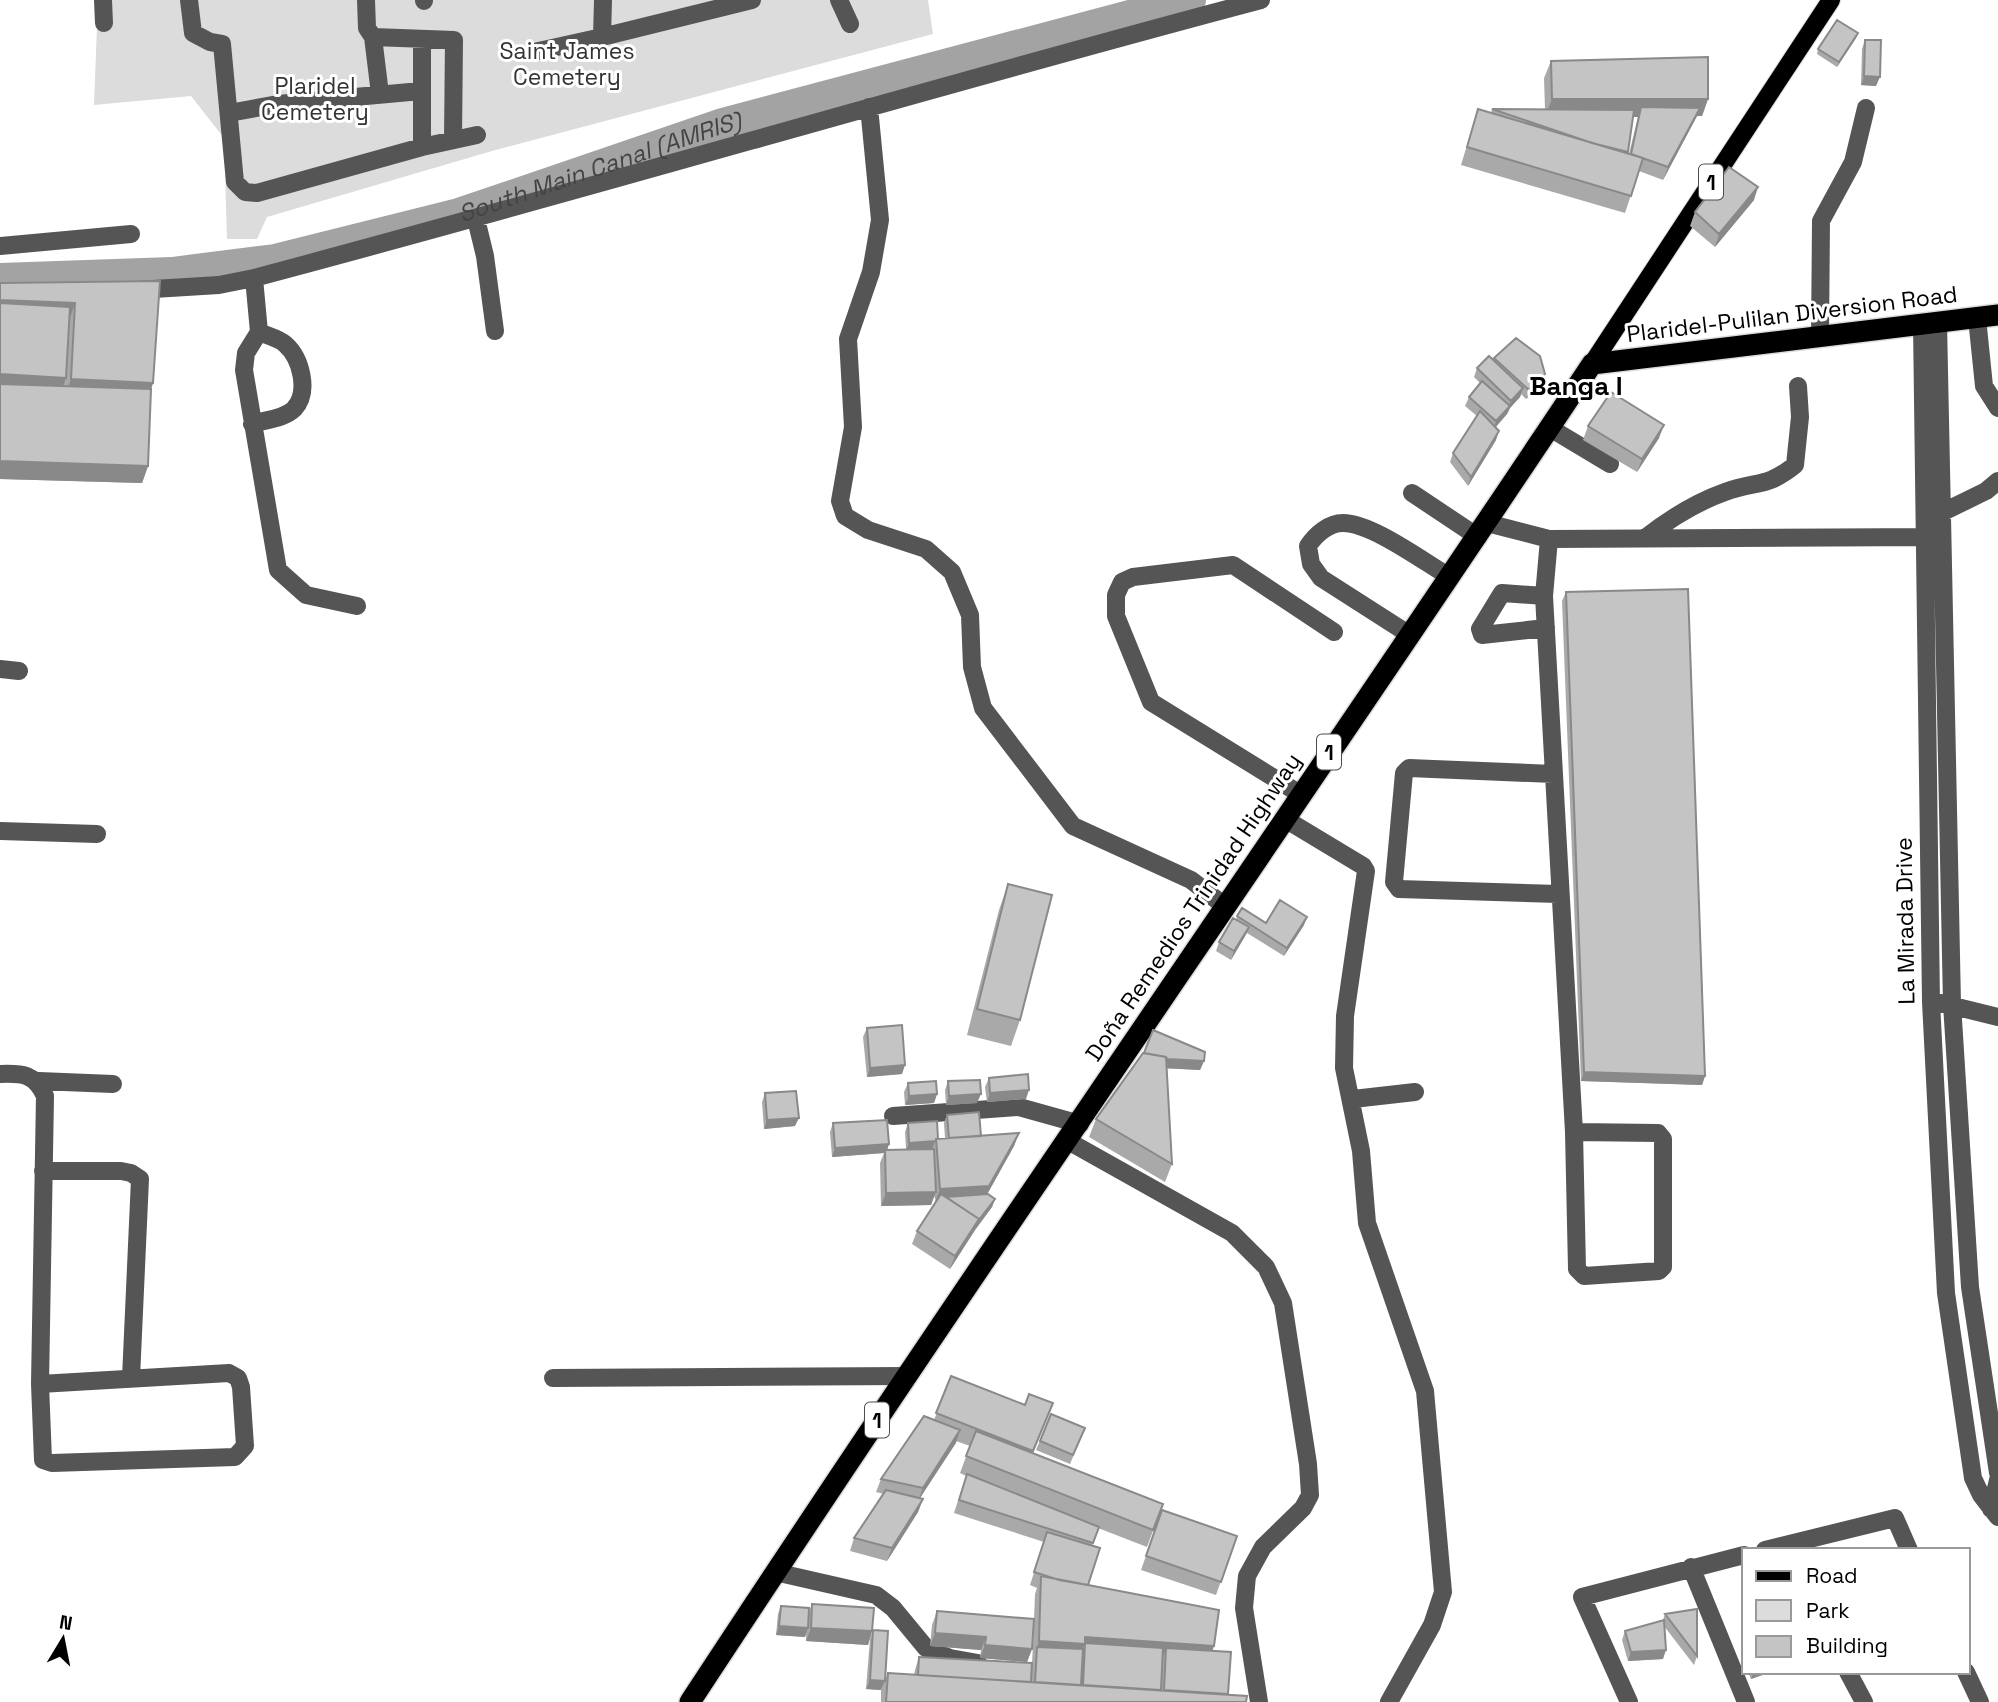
<svg xmlns="http://www.w3.org/2000/svg" width="1998" height="1702" viewBox="0 0 1998 1702" font-family="'Space Grotesk',sans-serif">
<style>
.green{fill:#dcdcdc}
.lines{fill:none;stroke-linecap:round;stroke-linejoin:round}
.river{stroke:#a3a3a3;stroke-width:32}
.major-casing{stroke:#dbdbdb;stroke-width:20}
.highway-casing{stroke:#dbdbdb;stroke-width:24}
.minor{stroke:#555;stroke-width:18}
.major{stroke:#000;stroke-width:18}
.highway{stroke:#000;stroke-width:21}
.wall{fill:#a9a9a9;fill-rule:evenodd}
.shaded-wall{fill:#898989}
.building{fill:#c4c4c4;stroke:#898989;stroke-width:2}
.labels{text-anchor:middle;dominant-baseline:central;stroke-width:6;stroke-linejoin:round;paint-order:stroke}
.shield{fill:#fff;stroke:#4c4c4c;stroke-width:2}
.shield-label{font-size:21px;font-weight:bold;fill:#000}
.park-label{font-size:23px;fill:#333;stroke:#fff}
.street-label{font-size:23px;fill:#000;stroke:#fff}
.water-label{font-size:24px;font-style:italic;fill:#444;stroke:#fff}
.quarter-label{font-size:26px;font-weight:bold;fill:#000;stroke:#fff}
</style>
<rect width="100%" height="100%" fill="#fff"/>
<path class="green" d="M 98,0 L 928,0 L 933,34 L 492,151 L 267,217 L 257,239 L 227,239 L 224,138 L 191,96 L 94,105 Z"/>
<g class="lines">
<path class="river" id="s1" d="M 0,279 L 172,273 L 275,260 L 459,214 L 723,124 L 1190,0"/>
<defs>
<path id="major" d="M 1592,364 L 1831,0"/>
<path id="highway" d="M 690,1702 C 985,1252 1294,812 1592,364 L 1998,315"/>
</defs>
<use href="#major" class="major-casing"/>
<use href="#highway" class="highway-casing"/>
<path class="minor" d="M 103,0 L 104,23
M 189,0 L 193,33 L 210,42 L 222,44 L 235,182 L 245,192 L 257,193 L 422,147 L 477,135
M 366,0 L 367,28 L 373,37 L 380,94
M 839,0 L 850,24
M 424,1 L 424,0
M 373,37 L 454,40 L 453,139
M 602,37 L 752,0
M 534,52 L 602,37 L 603,0
M 869,107 L 880,220 L 871,272 L 848,339 L 853,427 L 840,501 L 845,516 L 868,530 L 926,549 L 952,572 L 970,615 L 972,667 L 983,708 L 1073,826 L 1191,880 L 1226,907
M 229,113 L 278,104 L 421,91
M 422,147 L 422,41
M 476,219 L 485,256 L 495,331
M 0,246 L 131,234
M 254,278 L 259,332 L 246,353 L 244,370 L 278,570 L 306,595 L 357,606
M 137,290 L 219,285 L 254,278 C 590,189 924,89 1261,0
M 1977,318 L 1984,386 L 1998,408
M 1938,322 L 1952,1004 L 1970,1287 L 1998,1473
M 1922,324 L 1931,1002 L 1946,1293 L 1973,1478 L 1981,1495 L 1998,1517
M 1820,337 L 1821,221 L 1853,162 L 1866,108
M 252,424 C 264,420 284,419 294,409 C 310,392 301,358 285,344 C 278,338 268,336 259,332
M 1550,428 L 1610,464
M 1412,493 L 1478,537
M 1941,513 L 1986,491 L 1998,481
M 1487,523 L 1549,539 L 1935,537
M 1645,538 C 1668,520 1697,502 1725,492 C 1757,480 1765,489 1795,465 L 1800,417 L 1798,386
M 1549,539 L 1544,596 L 1574,1132 L 1577,1269 L 1584,1276 L 1659,1271 L 1663,1267 L 1663,1139 L 1658,1133 L 1574,1132
M 1544,596 L 1502,593 L 1480,629 L 1482,635 L 1546,628
M 1410,635 L 1321,578 L 1311,564 L 1308,546 C 1316,534 1329,523 1343,523 C 1372,523 1424,562 1450,577
M 0,669 L 19,671
M 1553,774 L 1409,768 L 1404,773 L 1394,882 L 1399,889 L 1559,894
M 1300,794 L 1151,702 L 1116,616 L 1116,595 L 1122,582 L 1133,577 L 1233,565 L 1334,632
M 1285,819 L 1363,866 L 1366,871 L 1345,1016 L 1344,1068 L 1361,1151 L 1367,1223 L 1425,1391 L 1443,1592 L 1432,1625 L 1389,1702
M 0,831 L 97,834
M 1941,1003 L 1998,1017
M 0,1074 C 23,1073 35,1074 45,1096 L 40,1384 L 43,1460 L 52,1463 L 235,1457 L 245,1446 L 241,1387 L 238,1378 L 229,1373 L 40,1384
M 39,1081 L 113,1084
M 1353,1099 L 1415,1092
M 893,1116 L 1019,1107 L 1080,1124
M 1068,1141 L 1232,1233 L 1266,1267 L 1283,1303 L 1308,1464 L 1310,1495 L 1303,1508 L 1263,1547 L 1247,1576 L 1244,1608 L 1259,1702
M 43,1171 L 121,1171 L 131,1173 L 140,1179 L 131,1378
M 553,1378 L 908,1376
M 1991,1509 L 1998,1480
M 1765,1550 L 1895,1518 L 1909,1550
M 1691,1567 L 1746,1702
M 775,1572 L 876,1595 L 893,1608 L 926,1648 L 950,1658 L 978,1663
M 1848,1672 L 1864,1702
M 1966,1672 L 1980,1702
M 1629,1702 L 1582,1597 L 1744,1555"/>
<use href="#major" class="major"/>
<use href="#highway" class="highway"/>
</g>
<path class="wall" d="M 1858,33 L 1856,38 L 1837,67 L 1817,54 L 1818,49 Z
M 1865,40 L 1876,86 L 1861,85 L 1862,49 Z
M 1551,61 L 1708,99 L 1702,116 L 1697,116 L 1663,180 L 1639,171 L 1625,213 L 1461,165 L 1478,109 L 1491,113 L 1492,109 L 1545,109 L 1544,78 ZM 1633,117 L 1638,117 L 1629,154 L 1628,153 Z
M 1754,200 L 1715,247 L 1690,226 L 1695,212 Z
M 160,281 L 153,383 L 151,390 L 148,466 L 142,483 L 0,479 L 0,283 Z
M 1494,358 L 1545,374 L 1542,382 L 1526,399 L 1521,394 L 1520,397 L 1510,408 L 1507,414 L 1495,428 L 1496,440 L 1468,486 L 1450,462 L 1453,453 L 1477,416 L 1465,406 L 1469,397 L 1480,383 L 1474,377 L 1477,368 L 1493,360 Z
M 1588,426 L 1659,438 L 1637,472 L 1583,440 Z
M 1566,592 L 1705,1076 L 1702,1085 L 1581,1081 L 1562,601 Z
M 1008,884 L 1020,1020 L 1011,1046 L 967,1035 L 999,910 Z
M 1237,916 L 1266,923 L 1304,925 L 1284,956 L 1247,933 L 1231,960 L 1216,951 L 1219,942 L 1236,920 Z
M 867,1028 L 902,1074 L 867,1077 L 863,1037 Z
M 1143,1053 L 1204,1061 L 1200,1070 L 1167,1068 L 1172,1164 L 1165,1182 L 1089,1137 L 1096,1119 Z
M 989,1078 L 1026,1099 L 987,1102 L 985,1087 Z
M 948,1081 L 977,1103 L 946,1105 L 945,1090 Z
M 908,1083 L 937,1094 L 934,1103 L 905,1105 L 904,1092 Z
M 765,1093 L 795,1126 L 764,1129 L 762,1102 Z
M 947,1115 L 981,1136 L 1019,1133 L 1014,1146 L 987,1194 L 995,1199 L 992,1207 L 975,1230 L 950,1269 L 912,1244 L 917,1231 L 936,1202 L 934,1195 L 931,1205 L 881,1206 L 880,1163 L 884,1153 L 832,1157 L 830,1132 L 833,1123 L 889,1144 L 887,1150 L 906,1149 L 905,1132 L 908,1123 L 938,1139 L 945,1138 L 944,1123 Z
M 951,1376 L 1025,1405 L 1053,1403 L 1033,1453 L 1163,1504 L 1147,1547 L 1098,1528 L 1092,1546 L 1088,1585 L 1214,1646 L 1212,1651 L 1228,1695 L 1246,1702 L 881,1702 L 881,1690 L 888,1673 L 914,1675 L 915,1670 L 919,1657 L 1032,1663 L 1034,1626 L 1032,1649 L 1027,1662 L 980,1658 L 981,1650 L 930,1646 L 932,1625 L 937,1611 L 1034,1619 L 1035,1594 L 1037,1588 L 1030,1585 L 1044,1542 L 954,1513 L 966,1476 L 960,1473 L 970,1446 L 956,1441 L 920,1498 L 923,1499 L 918,1512 L 887,1561 L 850,1551 L 854,1538 L 884,1494 L 876,1492 L 881,1479 L 934,1420 Z
M 1051,1414 L 1085,1428 L 1070,1464 L 1036,1450 Z
M 1162,1510 L 1237,1536 L 1216,1595 L 1141,1570 Z
M 812,1604 L 872,1631 L 868,1645 L 806,1641 L 806,1632 L 805,1637 L 776,1635 L 778,1614 L 781,1606 L 809,1612 Z
M 1665,1614 L 1697,1656 L 1694,1665 L 1664,1626 L 1663,1659 L 1628,1661 L 1622,1640 L 1625,1631 L 1663,1620 Z
M 873,1630 L 881,1690 L 866,1689 L 870,1639 Z
M 1744,1650 L 1744,1663 L 1742,1656 Z
M 1748,1672 L 1771,1672 L 1751,1679 Z"/>
<path class="shaded-wall" d="M 1858,33 L 1856,38 L 1837,67 L 1839,62 Z
M 1864,76 L 1880,77 L 1876,86 L 1861,85 Z
M 1552,99 L 1708,99 L 1702,116 L 1697,116 L 1663,180 L 1668,167 L 1641,107 L 1638,117 L 1545,117 Z
M 1758,187 L 1754,200 L 1715,247 L 1719,234 Z
M 0,300 L 75,303 L 69,321 L 0,318 Z
M 0,374 L 66,378 L 60,395 L 0,392 Z
M 1545,374 L 1542,382 L 1526,399 L 1529,390 Z
M 71,379 L 153,383 L 147,400 L 65,397 Z
M 1523,388 L 1520,397 L 1510,408 L 1507,414 L 1493,430 L 1496,421 L 1508,408 L 1511,401 Z
M 1664,425 L 1659,438 L 1637,472 L 1642,459 Z
M 1499,431 L 1496,440 L 1468,486 L 1471,477 Z
M 0,461 L 148,466 L 142,483 L 0,479 Z
M 1307,917 L 1304,925 L 1284,956 L 1287,948 Z
M 1249,927 L 1245,936 L 1231,960 L 1234,951 Z
M 1141,1059 L 1204,1061 L 1200,1070 L 1138,1067 Z
M 905,1065 L 902,1074 L 867,1077 L 870,1068 Z
M 1584,1072 L 1705,1076 L 1702,1085 L 1581,1081 Z
M 1029,1090 L 1026,1099 L 987,1102 L 990,1093 Z
M 937,1094 L 934,1103 L 905,1105 L 909,1096 Z
M 981,1094 L 977,1103 L 946,1105 L 949,1096 Z
M 799,1118 L 795,1126 L 764,1129 L 767,1120 Z
M 1019,1133 L 1014,1146 L 984,1200 L 935,1202 L 940,1189 Z
M 935,1141 L 932,1150 L 906,1151 L 909,1143 Z
M 889,1144 L 886,1153 L 885,1150 L 884,1153 L 832,1157 L 835,1148 Z
M 936,1192 L 931,1205 L 881,1206 L 886,1193 Z
M 995,1199 L 992,1207 L 975,1230 L 950,1269 L 955,1256 L 979,1219 Z
M 960,1430 L 956,1443 L 918,1501 L 923,1488 Z
M 923,1499 L 918,1512 L 887,1561 L 892,1548 Z
M 779,1626 L 808,1628 L 805,1637 L 776,1635 Z
M 811,1628 L 872,1631 L 868,1645 L 806,1641 Z
M 935,1633 L 986,1637 L 981,1650 L 930,1646 Z
M 1085,1637 L 1214,1646 L 1208,1663 L 1166,1648 L 1162,1660 L 1085,1643 L 1078,1662 L 1037,1647 L 1039,1641 Z
M 985,1645 L 1032,1649 L 1027,1662 L 980,1658 Z
M 1666,1650 L 1663,1659 L 1628,1661 L 1631,1652 Z
M 1753,1672 L 1771,1672 L 1751,1679 Z
M 870,1680 L 885,1681 L 881,1690 L 866,1689 Z"/>
<path class="building" d="M 1837,20 L 1858,33 L 1839,62 L 1818,49 Z
M 1865,40 L 1881,40 L 1880,77 L 1864,76 Z
M 1708,57 L 1708,99 L 1552,99 L 1551,61 Z
M 1641,107 L 1700,108 L 1668,167 L 1631,154 Z
M 1478,109 L 1643,158 L 1631,196 L 1467,147 Z
M 1492,109 L 1634,110 L 1628,152 L 1592,143 Z
M 1729,167 L 1758,187 L 1719,234 L 1695,212 Z
M 160,281 L 153,383 L 71,379 L 75,303 L 0,300 L 0,283 Z
M 0,303 L 70,307 L 66,378 L 0,374 Z
M 1516,338 L 1540,356 L 1545,374 L 1529,390 L 1494,358 Z
M 1489,356 L 1523,388 L 1511,401 L 1477,368 Z
M 1482,381 L 1510,406 L 1496,421 L 1469,397 Z
M 0,384 L 151,389 L 148,466 L 0,461 Z
M 1611,392 L 1664,425 L 1642,459 L 1588,426 Z
M 1480,411 L 1499,431 L 1471,477 L 1453,453 Z
M 1688,589 L 1705,1076 L 1584,1072 L 1566,592 Z
M 1008,884 L 1052,895 L 1020,1020 L 977,1009 Z
M 1280,900 L 1307,917 L 1287,948 L 1237,916 L 1242,908 L 1266,923 Z
M 1233,918 L 1249,927 L 1234,951 L 1219,942 Z
M 902,1025 L 905,1065 L 870,1068 L 867,1028 Z
M 1153,1030 L 1205,1052 L 1204,1061 L 1167,1059 L 1166,1057 L 1144,1053 Z
M 1143,1053 L 1166,1057 L 1172,1164 L 1096,1119 Z
M 1028,1074 L 1029,1090 L 990,1093 L 989,1078 Z
M 980,1080 L 981,1094 L 949,1096 L 948,1081 Z
M 936,1081 L 937,1094 L 909,1096 L 908,1083 Z
M 796,1091 L 799,1118 L 767,1120 L 765,1093 Z
M 979,1112 L 981,1136 L 949,1138 L 947,1115 Z
M 887,1120 L 889,1144 L 835,1148 L 833,1123 Z
M 937,1121 L 938,1139 L 936,1139 L 936,1141 L 909,1143 L 908,1123 Z
M 1019,1133 L 989,1186 L 940,1189 L 936,1139 Z
M 934,1149 L 936,1192 L 886,1193 L 885,1150 Z
M 941,1194 L 979,1219 L 955,1256 L 917,1231 Z
M 988,1194 L 995,1199 L 978,1221 L 979,1219 L 946,1197 Z
M 951,1376 L 1025,1405 L 1029,1394 L 1053,1403 L 1033,1451 L 936,1413 Z
M 1051,1414 L 1085,1428 L 1073,1455 L 1040,1441 Z
M 924,1416 L 960,1430 L 923,1488 L 881,1479 Z
M 976,1431 L 1163,1504 L 1153,1530 L 966,1456 Z
M 967,1474 L 1099,1527 L 1093,1543 L 959,1500 Z
M 886,1490 L 923,1499 L 892,1548 L 854,1538 Z
M 1162,1510 L 1237,1536 L 1221,1582 L 1146,1556 Z
M 1047,1532 L 1100,1548 L 1088,1585 L 1059,1580 L 1034,1572 Z
M 1041,1576 L 1219,1610 L 1214,1646 L 1085,1637 L 1085,1644 L 1039,1641 Z
M 812,1604 L 874,1608 L 872,1631 L 811,1628 Z
M 781,1606 L 809,1608 L 808,1628 L 779,1626 Z
M 1697,1609 L 1697,1656 L 1665,1614 Z
M 937,1611 L 1034,1619 L 1032,1649 L 985,1645 L 986,1637 L 935,1633 Z
M 1664,1620 L 1666,1650 L 1631,1652 L 1625,1631 Z
M 873,1630 L 888,1631 L 885,1681 L 870,1680 Z
M 1085,1643 L 1163,1648 L 1161,1690 L 1083,1685 Z
M 1037,1647 L 1083,1649 L 1081,1685 L 1035,1682 Z
M 1166,1648 L 1231,1652 L 1228,1694 L 1164,1690 Z
M 919,1657 L 1032,1663 L 1031,1682 L 918,1675 Z
M 888,1673 L 1247,1696 L 1246,1702 L 886,1702 Z"/>
<g class="labels">
<g class="shield">
<rect x="1699" y="164.5" width="24" height="35" rx="5"/>
<rect x="1317" y="734.5" width="24" height="35" rx="5"/>
<rect x="865" y="1402.5" width="24" height="35" rx="5"/>
</g>
<g class="shield-label">
<text x="1711" y="182">1</text>
<text x="1329" y="752">1</text>
<text x="877" y="1420">1</text>
</g>
<g class="park-label">
<text x="567" y="51">Saint James<tspan x="567" dy="26">Cemetery</tspan></text>
<text x="315" y="86">Plaridel<tspan x="315" dy="26">Cemetery</tspan></text>
</g>
<g class="street-label">
<text transform="translate(1792 314) rotate(-7)">Plaridel-Pulilan Diversion Road</text>
<text transform="translate(1193 907) rotate(-56)">Doña Remedios Trinidad Highway</text>
<text transform="translate(1905 921) rotate(-91)">La Mirada Drive</text>
</g>
<g class="water-label">
<text stroke="none"><textPath href="#s1" startOffset="614">South Main Canal (AMRIS)</textPath></text>
</g>
<g class="quarter-label">
<text x="1576" y="386">Banga I</text>
</g>
</g>
<rect x="1742" y="1548" width="228" height="126" fill="#ffffff" stroke="#999999" stroke-width="2"/>
<rect x="1756" y="1571" width="35" height="10" fill="#000000" stroke="#999999" stroke-width="2"/>
<text x="1806" y="1583" font-size="21" fill="#000000">Road</text>
<rect x="1756" y="1600" width="35" height="21" fill="#dcdcdc" stroke="#999999" stroke-width="2"/>
<text x="1806" y="1618" font-size="21" fill="#000000">Park</text>
<rect x="1756" y="1636" width="35" height="21" fill="#c4c4c4" stroke="#999999" stroke-width="2"/>
<text x="1806" y="1653" font-size="21" fill="#000000">Building</text>
<g transform="translate(63 1639) rotate(10)" stroke="#ffffff" stroke-width="5" paint-order="stroke">
<path d="M0-5L12 26L0 18L-12 26Z" fill="#000000"/>
<text y="-10" font-size="19" font-weight="bold" text-anchor="middle" fill="#000000">N</text>
</g>
</svg>
